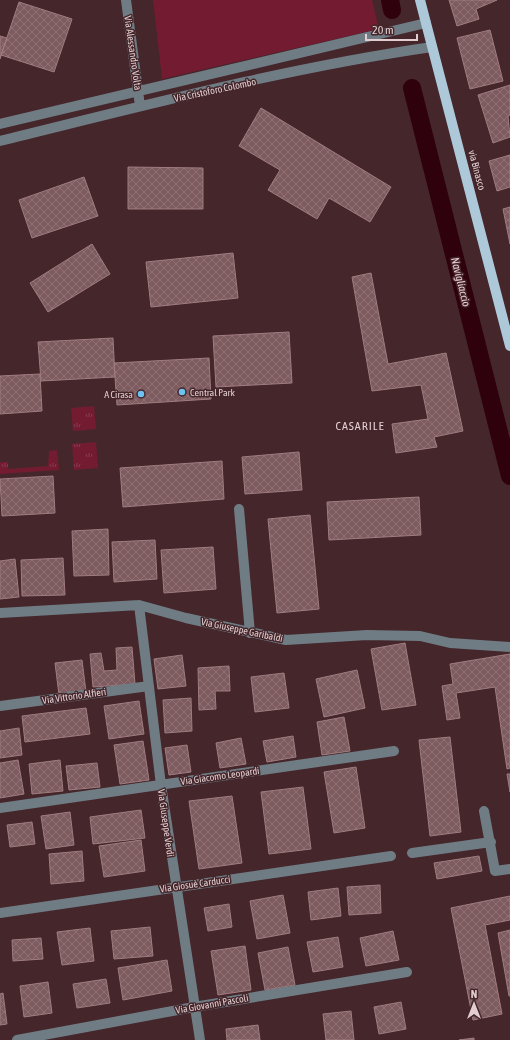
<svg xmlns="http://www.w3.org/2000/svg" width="510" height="1040" viewBox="0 0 510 1040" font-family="'Asap Condensed',sans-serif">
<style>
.grass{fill:url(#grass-tufts)}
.park{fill:#721b31}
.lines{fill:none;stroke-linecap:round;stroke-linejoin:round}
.canal{stroke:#2f010d;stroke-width:18}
.building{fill:url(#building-cross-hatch);stroke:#a07c80}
.minor{stroke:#6f7c84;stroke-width:10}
.major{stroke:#adc8d9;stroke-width:10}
.poi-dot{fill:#6cc3f2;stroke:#44262b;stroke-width:1.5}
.labels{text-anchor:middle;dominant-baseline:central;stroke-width:3;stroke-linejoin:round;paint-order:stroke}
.street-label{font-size:10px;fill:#e2ced0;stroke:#44262b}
.poi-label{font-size:10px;fill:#e2ced0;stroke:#44262b;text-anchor:start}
.water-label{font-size:11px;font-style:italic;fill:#f0d4d7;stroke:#44262b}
.quarter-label{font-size:12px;letter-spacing:1px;fill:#e2ced0;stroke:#44262b}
</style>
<defs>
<pattern id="grass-tufts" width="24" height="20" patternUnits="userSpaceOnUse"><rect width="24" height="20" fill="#721b31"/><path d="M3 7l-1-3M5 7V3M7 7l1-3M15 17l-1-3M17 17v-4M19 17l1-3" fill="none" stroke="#863b4e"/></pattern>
<pattern id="building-cross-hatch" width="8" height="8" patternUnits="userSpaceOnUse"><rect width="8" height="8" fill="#7d5b5f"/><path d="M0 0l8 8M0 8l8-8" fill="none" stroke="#8f7175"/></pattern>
</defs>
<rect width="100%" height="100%" fill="#44262b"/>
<path class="grass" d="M 94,406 L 96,429 L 73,431 L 71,408 Z
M 96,442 L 98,468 L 74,470 L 72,444 Z
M 57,450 L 59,470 L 0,474 L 0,462 L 8,462 L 8,469 L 48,466 L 49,451 Z"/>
<path class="park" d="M 153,0 L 372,0 L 379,29 L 162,79 Z"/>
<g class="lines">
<path class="canal" d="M 390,0 L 392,10
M 412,88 L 510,476"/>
</g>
<path class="building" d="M 449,0 L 497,0 L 476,9 L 479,19 L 457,26 Z
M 19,2 L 72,19 L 54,72 L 1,55 Z
M 490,30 L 503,81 L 470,89 L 457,38 Z
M 0,36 L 7,38 L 0,59 Z
M 510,85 L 510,115 L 508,116 L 510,137 L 493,143 L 478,95 Z
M 261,108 L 391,187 L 370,222 L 329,198 L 317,219 L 268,190 L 280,170 L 239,146 Z
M 510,155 L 510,187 L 497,191 L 489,161 Z
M 128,167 L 203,168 L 203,209 L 128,209 Z
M 84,177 L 98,216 L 32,238 L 19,200 Z
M 510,207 L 510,244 L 503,209 Z
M 92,244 L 110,274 L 48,312 L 30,283 Z
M 233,253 L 238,298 L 151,307 L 146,262 Z
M 371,273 L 388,364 L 446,353 L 463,431 L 434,437 L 437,447 L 396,453 L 392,424 L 428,419 L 421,385 L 372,391 L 352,277 Z
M 289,332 L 292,383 L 216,387 L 213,336 Z
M 113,338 L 115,377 L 41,381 L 38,342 Z
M 209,358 L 211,399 L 117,405 L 114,363 Z
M 40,374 L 42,411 L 0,414 L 0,376 Z
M 299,452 L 302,490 L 245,494 L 242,457 Z
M 222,461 L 224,499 L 123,507 L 120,468 Z
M 53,476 L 55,513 L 2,516 L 0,479 Z
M 419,497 L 421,535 L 329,540 L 327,502 Z
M 310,515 L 319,609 L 277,613 L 268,519 Z
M 108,529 L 109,575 L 74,576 L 72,531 Z
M 155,540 L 157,579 L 114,582 L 112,542 Z
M 213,547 L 216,589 L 164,593 L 161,550 Z
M 63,558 L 65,595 L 22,596 L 21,560 Z
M 15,559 L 19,597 L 0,599 L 0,561 Z
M 405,643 L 416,705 L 382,710 L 371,649 Z
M 132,647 L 135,684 L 93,687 L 90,654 L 101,653 L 104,671 L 117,670 L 116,648 Z
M 510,654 L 510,768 L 507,769 L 495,687 L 456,693 L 460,718 L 447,720 L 442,686 L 453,684 L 450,664 Z
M 182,655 L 186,686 L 158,689 L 154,659 Z
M 82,660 L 86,692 L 59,695 L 55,663 Z
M 229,666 L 230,691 L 215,691 L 216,709 L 199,710 L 198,668 Z
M 357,670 L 365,708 L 324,717 L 316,679 Z
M 284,673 L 289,708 L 255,712 L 251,677 Z
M 191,698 L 192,731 L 165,733 L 163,700 Z
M 139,701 L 144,734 L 109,739 L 104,706 Z
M 86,708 L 90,734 L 25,742 L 22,716 Z
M 344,717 L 350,751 L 322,755 L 317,722 Z
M 19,728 L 22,755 L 0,758 L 0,731 Z
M 293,736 L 296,757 L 267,762 L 263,741 Z
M 450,737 L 461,832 L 430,836 L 419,740 Z
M 241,738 L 246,764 L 220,768 L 216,743 Z
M 143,741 L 149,780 L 120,784 L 114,745 Z
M 187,745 L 191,772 L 169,775 L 165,748 Z
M 18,760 L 24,794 L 0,798 L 0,763 Z
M 60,760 L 63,791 L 32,794 L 29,764 Z
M 97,763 L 100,787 L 69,790 L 66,766 Z
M 356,767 L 365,828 L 334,833 L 324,772 Z
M 507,774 L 510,774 L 510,792 Z
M 303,787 L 311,849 L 269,854 L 261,792 Z
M 232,796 L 242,863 L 199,869 L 189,801 Z
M 141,810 L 145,838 L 93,844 L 90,817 Z
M 70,812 L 74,845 L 46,849 L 41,816 Z
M 32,822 L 35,844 L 10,847 L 7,825 Z
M 141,840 L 145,871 L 104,877 L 99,846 Z
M 82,851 L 84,881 L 51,884 L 49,854 Z
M 479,856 L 482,871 L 437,879 L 434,863 Z
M 380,885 L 381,913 L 349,915 L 347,887 Z
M 338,888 L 341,916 L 311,920 L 308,892 Z
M 283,895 L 290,933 L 257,939 L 250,901 Z
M 510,896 L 510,920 L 485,925 L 502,1014 L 473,1020 L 451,908 Z
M 229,904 L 232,927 L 208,931 L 204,908 Z
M 150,927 L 153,956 L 114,959 L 111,931 Z
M 90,928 L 94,961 L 62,965 L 57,932 Z
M 510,930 L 510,996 L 509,996 L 498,933 Z
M 393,931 L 399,960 L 366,966 L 360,938 Z
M 338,937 L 343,967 L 313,972 L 307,942 Z
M 41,938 L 43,959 L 13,961 L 12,940 Z
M 245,946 L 251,990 L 218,995 L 211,951 Z
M 288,947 L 295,985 L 265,990 L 258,953 Z
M 167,960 L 172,991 L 123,1000 L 118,968 Z
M 106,979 L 110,1003 L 77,1008 L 73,984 Z
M 48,982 L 52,1013 L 24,1017 L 20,986 Z
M 3,993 L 7,1024 L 0,1025 L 0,994 Z
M 401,1002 L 406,1029 L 379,1034 L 374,1007 Z
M 351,1011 L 354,1040 L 326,1040 L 323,1014 Z
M 258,1025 L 260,1040 L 227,1040 L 226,1029 Z
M 474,1038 L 474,1040 L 459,1040 Z"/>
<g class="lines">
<path class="minor" d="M 126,0 L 140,106
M 0,124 L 426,23
M 0,141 C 143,106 286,68 432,47
M 239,509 L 250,633
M 139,605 L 161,785 L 200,1040
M 0,613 L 139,605 L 186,618 L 286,640 L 367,635 L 420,636 L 450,643 L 510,647
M 0,706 L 149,686
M 0,808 L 394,751
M 484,811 L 495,871 L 510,869
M 412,853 L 491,842
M 0,913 L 391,856
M 17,1040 L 194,1007 L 407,972"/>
<path class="major" d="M 420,0 L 510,346"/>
</g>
<g class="poi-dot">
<circle cx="182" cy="392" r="4"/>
<circle cx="141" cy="394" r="4"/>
</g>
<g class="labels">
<g class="street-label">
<text transform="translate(133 53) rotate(82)">Via Alessandro Volta</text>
<text transform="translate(215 90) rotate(-12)">Via Cristoforo Colombo</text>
<text transform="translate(477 170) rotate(75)">via Binasco</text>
<text transform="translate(242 630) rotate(12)">Via Giuseppe Garibaldi</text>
<text transform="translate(74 696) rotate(-8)">Via Vittorio Alfieri</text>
<text transform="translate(220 776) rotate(-8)">Via Giacomo Leopardi</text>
<text transform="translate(166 823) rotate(82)">Via Giuseppe Verdi</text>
<text transform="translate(195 884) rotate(-8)">Via Giosuè Carducci</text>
<text transform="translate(212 1004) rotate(-10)">Via Giovanni Pascoli</text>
</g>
<g class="poi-label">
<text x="190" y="392">Central Park</text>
<text x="133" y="394" text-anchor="end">A Cirasa</text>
</g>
<g class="water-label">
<text transform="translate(461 282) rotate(76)">Navigliaccio</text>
</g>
<g class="quarter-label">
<text x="360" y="426">CASARILE</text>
</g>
</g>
<g transform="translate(474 1004)" stroke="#44262b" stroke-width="3" paint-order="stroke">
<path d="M0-3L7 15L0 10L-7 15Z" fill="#e2ced0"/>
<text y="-6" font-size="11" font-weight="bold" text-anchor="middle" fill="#e2ced0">N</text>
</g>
<path d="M366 34v6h51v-6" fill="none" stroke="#e2ced0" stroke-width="2"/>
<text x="372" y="34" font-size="12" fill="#e2ced0" stroke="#44262b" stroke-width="3" paint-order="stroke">20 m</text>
</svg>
